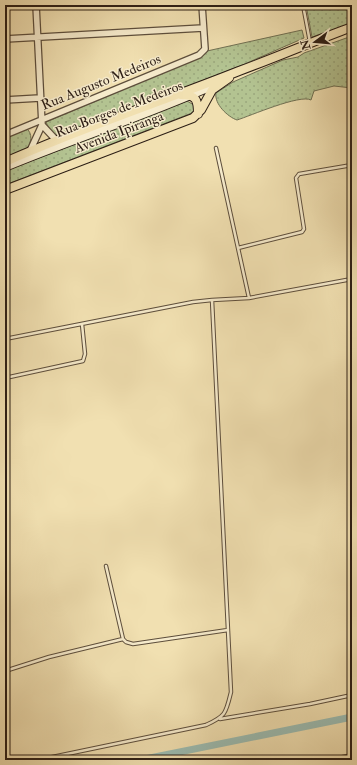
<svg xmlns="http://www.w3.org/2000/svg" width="357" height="765" viewBox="0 0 357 765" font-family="'IM FELL Double Pica',serif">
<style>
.park{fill:url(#park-dots);stroke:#707053}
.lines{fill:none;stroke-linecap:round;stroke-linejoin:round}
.canal{stroke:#9bbcb2;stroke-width:7}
.lane-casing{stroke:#5d4e3c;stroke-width:4.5}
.street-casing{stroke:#5d4e3c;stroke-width:8}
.secondary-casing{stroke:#2c1e15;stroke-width:10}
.primary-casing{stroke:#2c1e15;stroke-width:10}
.lane{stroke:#f6ebcc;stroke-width:2.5}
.street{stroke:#f6ebcc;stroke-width:5.5}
.secondary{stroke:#f6ebcc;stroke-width:8}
.primary{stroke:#f1e0b1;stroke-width:8}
.labels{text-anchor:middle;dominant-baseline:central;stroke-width:3;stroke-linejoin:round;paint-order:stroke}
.street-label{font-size:14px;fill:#2c1e15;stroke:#f6ebcc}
</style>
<defs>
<pattern id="park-dots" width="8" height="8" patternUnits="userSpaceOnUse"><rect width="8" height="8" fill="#b3c391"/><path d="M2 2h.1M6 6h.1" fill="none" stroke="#9aa77c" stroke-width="1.8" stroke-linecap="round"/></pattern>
</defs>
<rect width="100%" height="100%" fill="#f1e0b1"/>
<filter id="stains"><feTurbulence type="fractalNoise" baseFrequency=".005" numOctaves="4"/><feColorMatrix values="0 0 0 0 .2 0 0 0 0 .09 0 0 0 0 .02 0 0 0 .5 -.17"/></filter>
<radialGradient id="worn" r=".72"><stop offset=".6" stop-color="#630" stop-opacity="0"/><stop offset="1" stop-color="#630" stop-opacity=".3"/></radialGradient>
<path class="park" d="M 306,5 L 352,5 L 352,23 L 312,37 Z
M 302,30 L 304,38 L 240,66 L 59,136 C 52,133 49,129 46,122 L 198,58 L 207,51 Z
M 352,36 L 352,88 L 334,86 L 314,91 L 311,100 C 300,94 250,116 237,120 C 228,117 214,104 216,93 L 233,82 L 283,60 L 298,57 L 304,53 Z
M 187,101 L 194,105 L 195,109 L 192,113 L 5,185 L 5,171 Z
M 26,128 C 33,133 32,144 26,149 L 5,157 L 5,137 Z"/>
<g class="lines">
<path class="canal" d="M 140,760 L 352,717"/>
<defs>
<path id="lane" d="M 303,5 L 310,42
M 216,148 L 249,298
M 238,248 L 302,232 L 304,229 L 296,178 L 299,174 L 352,165
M 212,300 L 249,298 L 352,279
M 5,339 L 193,302 L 212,300 L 231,692 C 226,713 226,716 206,725 L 38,760
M 5,378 L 83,361 L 85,354 L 82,324
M 106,566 L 123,639 L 126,642 L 133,644 L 228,630
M 5,671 L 49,657 L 123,639
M 220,719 L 310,704 L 352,695"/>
<path id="street" d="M 5,39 L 203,28
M 5,100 L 40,98
M 42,125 L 56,140
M 5,135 L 199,55 L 205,49 L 202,5
M 30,151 L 42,125 L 36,5
M 337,760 L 352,757"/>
<path id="secondary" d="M 5,167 C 75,138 147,115 216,84"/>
<path id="primary" d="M 181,95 C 196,95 198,99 198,114
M 5,162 C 81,128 161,102 239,71 C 277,57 314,41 352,27
M 5,190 L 193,118 L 201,110 L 212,90 L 229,78"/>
</defs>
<use href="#lane" class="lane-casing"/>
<use href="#street" class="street-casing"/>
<use href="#secondary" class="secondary-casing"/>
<use href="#primary" class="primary-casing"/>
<use href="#lane" class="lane"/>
<use href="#street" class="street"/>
<use href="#secondary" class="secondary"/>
<use href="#primary" class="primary"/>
</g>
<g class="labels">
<g class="street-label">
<text transform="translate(101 82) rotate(-22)">Rua Augusto Medeiros</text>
<text transform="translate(119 109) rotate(-21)">Rua Borges de Medeiros</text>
<text transform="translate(119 132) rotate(-21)">Avenida Ipiranga</text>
</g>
</g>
<rect width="357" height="765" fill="none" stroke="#f1e0b1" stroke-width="20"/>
<rect x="6" y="6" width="345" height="753" fill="none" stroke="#2c1e15" stroke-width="2"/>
<rect x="10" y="10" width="337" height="745" fill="none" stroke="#2c1e15"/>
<g transform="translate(315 42) rotate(254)" stroke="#f6ebcc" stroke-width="3" paint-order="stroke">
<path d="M0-3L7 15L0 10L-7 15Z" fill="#2c1e15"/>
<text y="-6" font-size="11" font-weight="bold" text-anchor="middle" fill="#2c1e15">N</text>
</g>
<rect width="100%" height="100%" filter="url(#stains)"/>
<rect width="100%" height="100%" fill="url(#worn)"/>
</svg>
